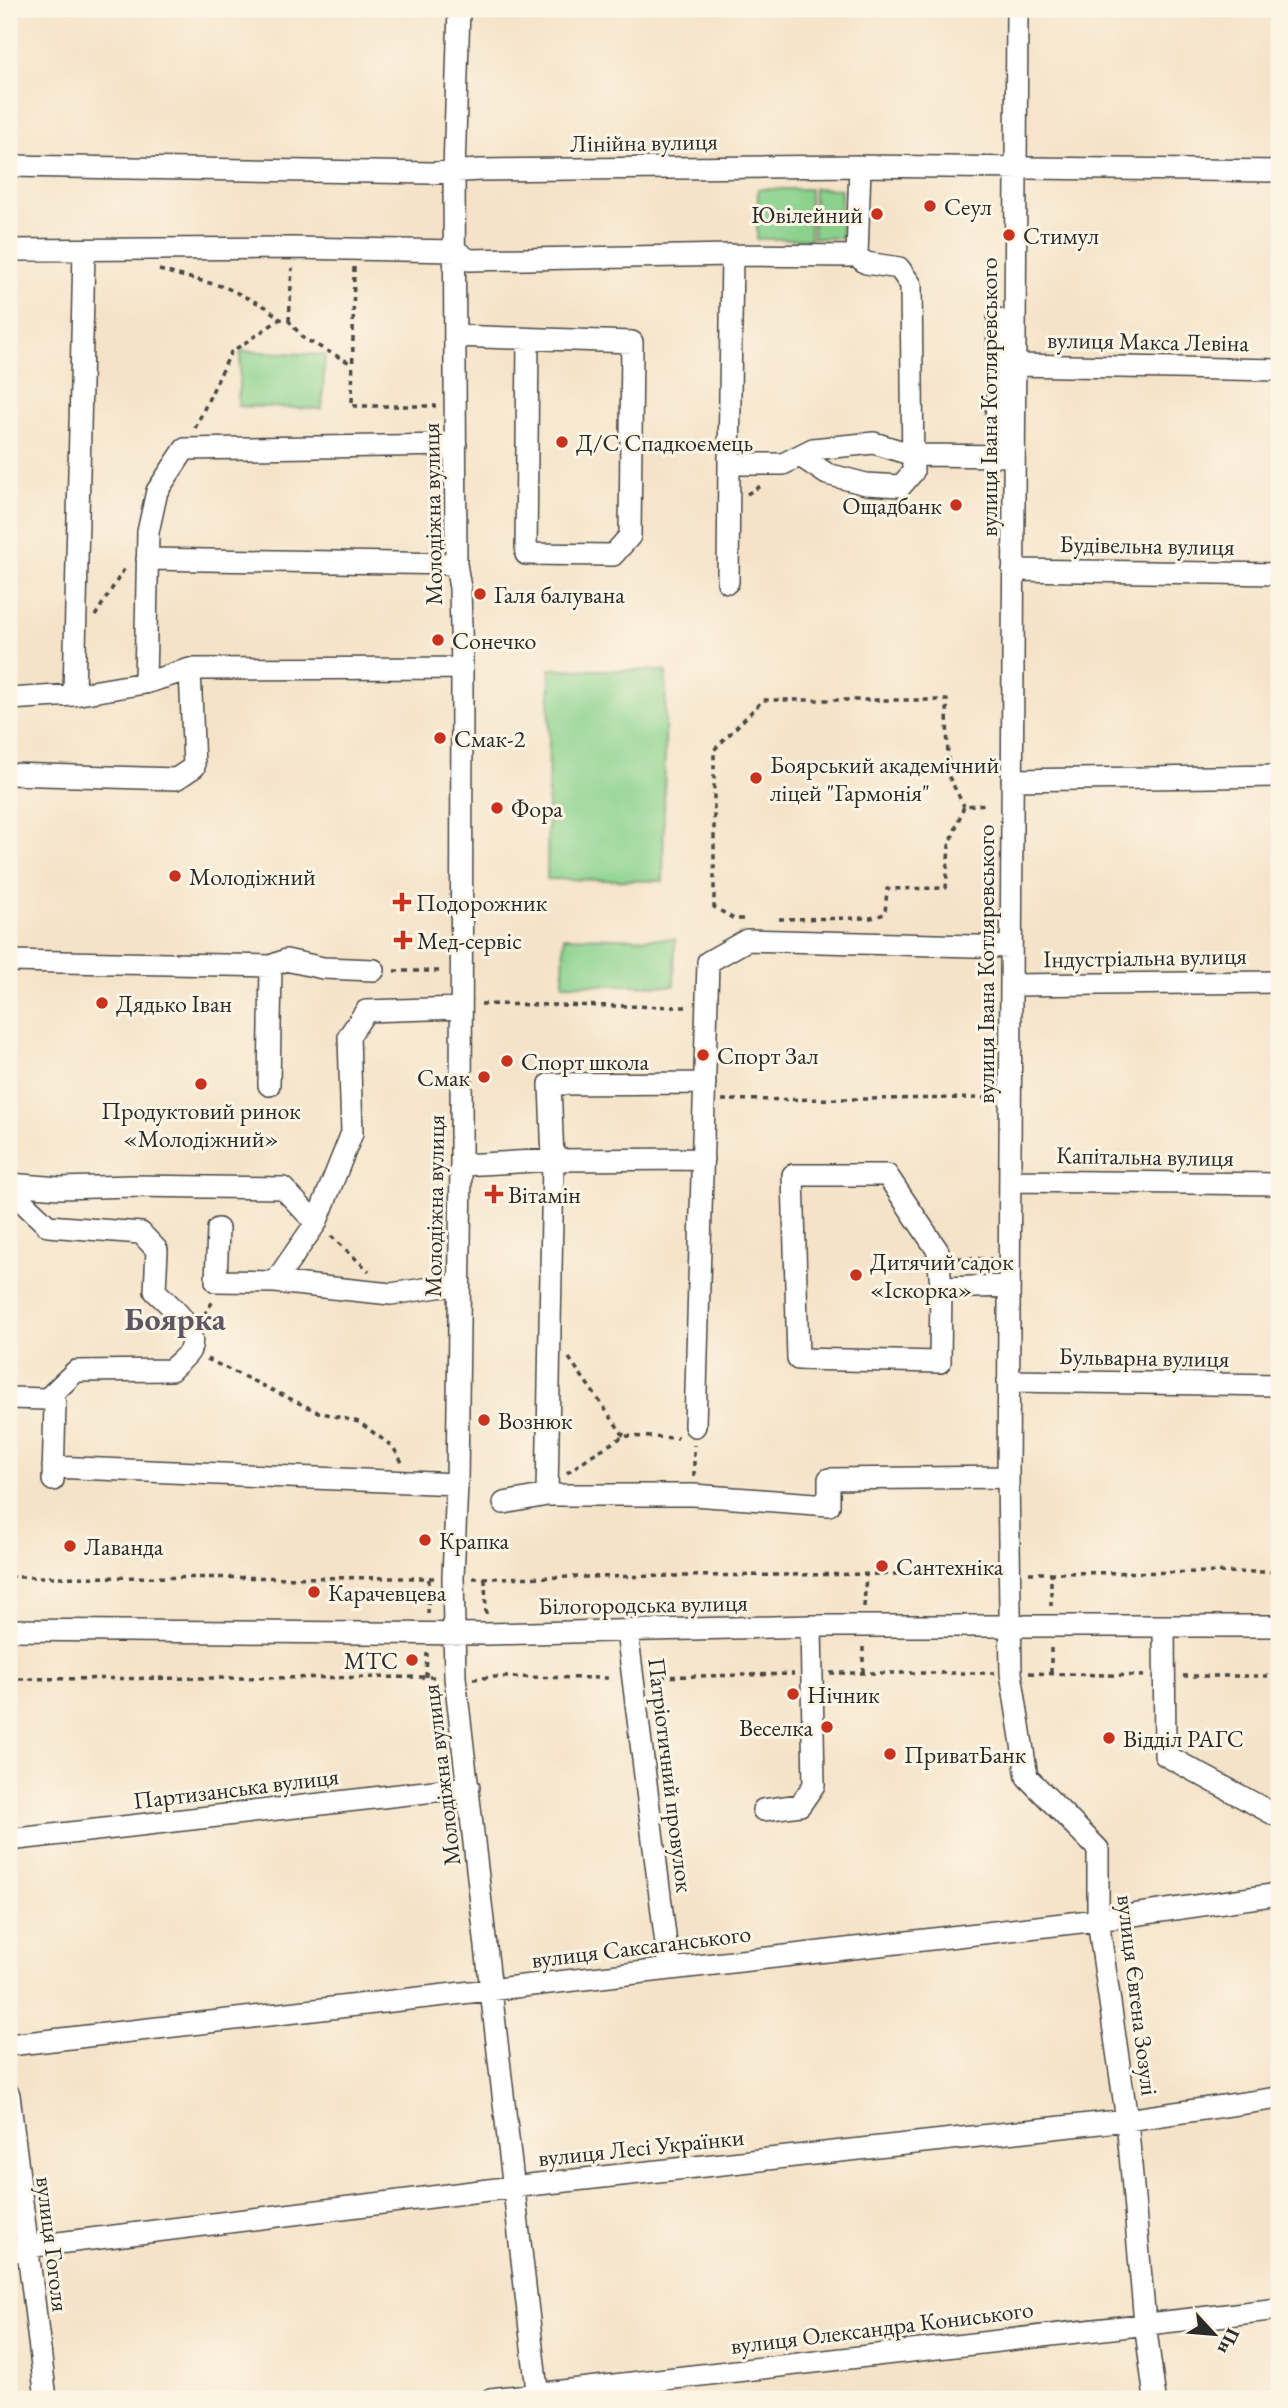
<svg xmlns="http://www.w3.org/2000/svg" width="1288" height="2408" viewBox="0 0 1288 2408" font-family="'EB Garamond',serif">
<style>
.green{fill:#89d18c;stroke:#5a7e5c;stroke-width:2}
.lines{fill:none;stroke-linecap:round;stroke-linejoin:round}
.minor-casing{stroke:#494743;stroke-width:24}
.path{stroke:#494743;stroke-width:3.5;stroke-dasharray:5 5;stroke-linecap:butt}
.minor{stroke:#fff;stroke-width:21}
.poi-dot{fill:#c8321e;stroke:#fcf5e5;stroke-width:2.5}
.labels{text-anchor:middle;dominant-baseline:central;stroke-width:6;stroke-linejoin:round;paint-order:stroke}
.street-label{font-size:24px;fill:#2b2b2b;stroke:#fcf5e5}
.poi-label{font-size:24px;fill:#2b2b2b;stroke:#fcf5e5;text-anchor:start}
.district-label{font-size:32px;font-weight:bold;fill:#5e5663;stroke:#fcf5e5}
</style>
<rect width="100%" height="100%" fill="#fcf5e5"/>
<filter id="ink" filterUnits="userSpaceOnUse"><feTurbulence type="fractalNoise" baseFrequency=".0143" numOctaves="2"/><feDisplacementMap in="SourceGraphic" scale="14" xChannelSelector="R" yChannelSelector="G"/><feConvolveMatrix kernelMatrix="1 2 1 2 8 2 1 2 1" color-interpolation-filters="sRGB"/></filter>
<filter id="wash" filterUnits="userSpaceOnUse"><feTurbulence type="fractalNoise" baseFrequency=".00686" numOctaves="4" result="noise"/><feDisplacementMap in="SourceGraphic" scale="28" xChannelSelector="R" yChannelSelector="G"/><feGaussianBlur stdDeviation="1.57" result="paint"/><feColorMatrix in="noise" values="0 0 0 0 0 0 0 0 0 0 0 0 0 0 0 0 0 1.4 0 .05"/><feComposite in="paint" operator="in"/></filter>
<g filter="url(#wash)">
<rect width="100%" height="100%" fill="#f5e3c9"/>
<path class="green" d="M 814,188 L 841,189 L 841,238 L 813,238 Z
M 758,189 L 810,189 L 810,239 L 757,239 Z
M 241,351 L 325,355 L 322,409 L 238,406 Z
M 550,669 L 666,671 L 663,881 L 547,879 Z
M 564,937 L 675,939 L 674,986 L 563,984 Z"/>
</g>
<g filter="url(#ink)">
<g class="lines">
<defs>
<path id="minor" d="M 459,9 L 454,171 L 456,564 L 460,588 L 462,668 L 461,1165 L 457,1484 L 453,1577 L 455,1677 L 538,2399
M 1017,9 L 1008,1477 L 1011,1673 L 1027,1777 L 1098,1849 L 1098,1920 L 1127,2120 L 1145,2323 L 1155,2399
M 9,166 L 432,173 L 480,170 L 860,166 L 1279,171
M 9,250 L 293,248 L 456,251 L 469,260 L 732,255 L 857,256 L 866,263 L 899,268 L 911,285 L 913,472 L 901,486 L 866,484 L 827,474 L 800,456
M 857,256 L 860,166
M 455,336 C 514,338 573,340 632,342 L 630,536 L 613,555 L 526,554 L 528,339
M 1015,365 L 1279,370
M 996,456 L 998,319
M 729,464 L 732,255
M 147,559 L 456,564
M 1013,570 L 1279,574
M 728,582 L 729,464 L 783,464 L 813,449 L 874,443 L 913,455 L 1014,456
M 145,683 L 148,532 L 157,491 L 185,449 L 456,445
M 74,695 L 145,683 L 190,669
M 9,699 L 74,695 L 84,250
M 9,774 L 176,779 L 194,767 L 190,669 L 462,668
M 1012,780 L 1279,776
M 9,961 L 271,966 L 269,1085
M 271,966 L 286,960 L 323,968 L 374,970
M 1011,985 L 1279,982
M 461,1165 L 553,1160 L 703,1159
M 1010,1181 L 1279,1184
M 9,1184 L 59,1188 L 132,1186 L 283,1188 L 316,1223 L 275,1282
M 9,1189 L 48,1226 L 141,1233 L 157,1250 L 155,1291 C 169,1305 199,1327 190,1350 C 187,1357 176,1364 171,1370 L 76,1371 L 47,1399
M 316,1223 L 352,1133 L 349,1036 L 366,1011 L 461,1008
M 218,1229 L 216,1281 L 275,1282 L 391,1294 L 444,1286 L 459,1287
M 941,1288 L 938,1251 L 887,1175 L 793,1175 L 798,1359 L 940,1362 L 941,1288 L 1009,1286
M 1008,1381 L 1279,1385
M 9,1398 L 47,1399 L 55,1404 L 53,1480
M 695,1426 L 708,962 L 747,940 L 1011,947
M 53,1467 L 457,1484
M 547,1495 L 553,1160 L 550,1084 L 705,1083
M 504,1503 L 547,1495 L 693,1495 L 829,1505 L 829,1479 L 1008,1477
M 1164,1626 L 1165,1755 L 1279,1817
M 9,1630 L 486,1634 L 811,1626 L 1279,1626
M 627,1631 L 669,1968
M 763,1810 L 800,1805 L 814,1785 L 811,1626
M 9,1840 L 469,1787
M 9,2045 L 1098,1920 L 1279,1894
M 9,2095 L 46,2399
M 9,2253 L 26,2247 L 529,2185 L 1127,2120 L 1279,2098
M 491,2399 L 1279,2309"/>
</defs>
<use href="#minor" class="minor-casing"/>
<path class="path" d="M 354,267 L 352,406 L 436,406
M 159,270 L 225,287 L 266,307 L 280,319 L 289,321 L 303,338 L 352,364
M 289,321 L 292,268
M 195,428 L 231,352 L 279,320
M 747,494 L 762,485
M 95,616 L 126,566
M 743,919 L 734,919 L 714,907 L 714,750 L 763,700 L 947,700 L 948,775 L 964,806
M 779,919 L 871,918 L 885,914 L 887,889 L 946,888 L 949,846 L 964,806 L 988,804
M 394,971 L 442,971
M 481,1004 L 687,1007
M 722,1100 L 991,1098
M 331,1236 L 369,1271
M 958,1258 L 992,1259
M 204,1315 L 213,1301
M 569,1358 L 624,1436
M 207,1359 L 318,1412 L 359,1422 L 393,1447 L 403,1464
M 567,1473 L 592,1455 L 624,1436 L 678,1438
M 694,1476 L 694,1445
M 1029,1573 L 1279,1572
M 9,1577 L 434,1578
M 473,1578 L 990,1573
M 485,1579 L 486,1616
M 1051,1606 L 1051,1573
M 864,1607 L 866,1574
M 428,1614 L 429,1578
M 863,1672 L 863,1646
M 830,1673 L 994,1673
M 1029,1673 L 1144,1676
M 1051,1673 L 1051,1645
M 1183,1676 L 1279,1676
M 426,1677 L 427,1653
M 651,1677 L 794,1674
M 9,1679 L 438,1677
M 473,1679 L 494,1677 L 612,1678"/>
<use href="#minor" class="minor"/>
</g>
</g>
<g class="poi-dot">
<circle cx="930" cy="206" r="7"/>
<circle cx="877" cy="214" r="7"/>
<circle cx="1009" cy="235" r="7"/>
<circle cx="562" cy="442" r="7"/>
<circle cx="956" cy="505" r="7"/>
<circle cx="480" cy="594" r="7"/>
<circle cx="438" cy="640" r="7"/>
<circle cx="440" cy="738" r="7"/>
<circle cx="756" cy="778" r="7"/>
<circle cx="497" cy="808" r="7"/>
<circle cx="175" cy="876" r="7"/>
<path d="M398.5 891.5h7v7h7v7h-7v7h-7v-7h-7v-7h7z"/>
<path d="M399.5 929.5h7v7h7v7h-7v7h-7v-7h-7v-7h7z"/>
<circle cx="102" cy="1003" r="7"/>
<circle cx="703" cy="1055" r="7"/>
<circle cx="507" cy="1061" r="7"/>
<circle cx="484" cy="1077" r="7"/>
<circle cx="201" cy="1084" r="7"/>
<path d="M490.5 1183.5h7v7h7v7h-7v7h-7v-7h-7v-7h7z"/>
<circle cx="856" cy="1275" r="7"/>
<circle cx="484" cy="1420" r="7"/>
<circle cx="425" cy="1540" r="7"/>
<circle cx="70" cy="1546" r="7"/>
<circle cx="882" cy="1566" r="7"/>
<circle cx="314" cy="1592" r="7"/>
<circle cx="412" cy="1660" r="7"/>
<circle cx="793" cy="1694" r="7"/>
<circle cx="827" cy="1727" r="7"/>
<circle cx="1109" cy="1738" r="7"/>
<circle cx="890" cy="1754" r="7"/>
</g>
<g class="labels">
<g class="street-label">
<text transform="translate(644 142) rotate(-1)">Лінійна вулиця</text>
<text transform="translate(1148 341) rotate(1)">вулиця Макса Левіна</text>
<text transform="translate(988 397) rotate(-90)">вулиця Івана Котляревського</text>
<text transform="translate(432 514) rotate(-91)">Молодіжна вулиця</text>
<text transform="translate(1147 545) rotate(1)">Будівельна вулиця</text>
<text transform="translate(1145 957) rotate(-1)">Індустріальна вулиця</text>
<text transform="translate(985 964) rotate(-90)">вулиця Івана Котляревського</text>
<text transform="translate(1145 1156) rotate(1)">Капітальна вулиця</text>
<text transform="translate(434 1206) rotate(-89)">Молодіжна вулиця</text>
<text transform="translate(1144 1357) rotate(1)">Бульварна вулиця</text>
<text transform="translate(643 1604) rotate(-1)">Білогородська вулиця</text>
<text transform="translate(441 1775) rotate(-97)">Молодіжна вулиця</text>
<text transform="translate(671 1775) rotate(83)">Патріотичний провулок</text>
<text transform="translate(236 1788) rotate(-7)">Партизанська вулиця</text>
<text transform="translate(641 1946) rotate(-7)">вулиця Саксаганського</text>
<text transform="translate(1138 1995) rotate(83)">вулиця Євгена Зозулі</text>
<text transform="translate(641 2147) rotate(-6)">вулиця Лесі Українки</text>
<text transform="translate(53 2244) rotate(83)">вулиця Гоголя</text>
<text transform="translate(882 2327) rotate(-7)">вулиця Олександра Кониського</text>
</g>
<g class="poi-label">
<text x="944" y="206">Сеул</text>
<text x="863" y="214" text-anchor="end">Ювілейний</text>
<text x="1023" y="235">Стимул</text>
<text x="576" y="442">Д/С Спадкоємець</text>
<text x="942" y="505" text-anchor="end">Ощадбанк</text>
<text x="494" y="594">Галя балувана</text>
<text x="452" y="640">Сонечко</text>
<text x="454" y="738">Смак-2</text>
<text x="770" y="764">Боярський академічний<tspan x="770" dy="28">ліцей "Гармонія"</tspan></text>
<text x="511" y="808">Фора</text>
<text x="189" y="876">Молодіжний</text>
<text x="416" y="902">Подорожник</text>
<text x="417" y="940">Мед-сервіс</text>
<text x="116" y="1003">Дядько Іван</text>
<text x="717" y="1055">Спорт Зал</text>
<text x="521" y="1061">Спорт школа</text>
<text x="470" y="1077" text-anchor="end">Смак</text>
<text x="201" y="1110" text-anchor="middle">Продуктовий ринок<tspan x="201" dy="28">«Молодіжний»</tspan></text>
<text x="508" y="1194">Вітамін</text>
<text x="870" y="1261">Дитячий садок<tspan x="870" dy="28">«Іскорка»</tspan></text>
<text x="498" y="1420">Вознюк</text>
<text x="439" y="1540">Крапка</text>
<text x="84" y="1546">Лаванда</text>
<text x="896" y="1566">Сантехніка</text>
<text x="328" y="1592">Карачевцева</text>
<text x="398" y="1660" text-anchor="end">МТС</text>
<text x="807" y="1694">Нічник</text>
<text x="813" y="1727" text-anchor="end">Веселка</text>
<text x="1123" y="1738">Відділ РАГС</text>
<text x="904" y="1754">ПриватБанк</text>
</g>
<g class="district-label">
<text x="175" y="1319">Боярка</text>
</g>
</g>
<rect width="1288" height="2408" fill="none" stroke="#fcf5e5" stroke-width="35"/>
<g transform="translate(1214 2334) rotate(116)" stroke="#fcf5e5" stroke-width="5" paint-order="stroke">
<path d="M0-5L12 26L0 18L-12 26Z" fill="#2b2b2b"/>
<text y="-10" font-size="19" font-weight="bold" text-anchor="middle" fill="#2b2b2b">Пн</text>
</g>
</svg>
